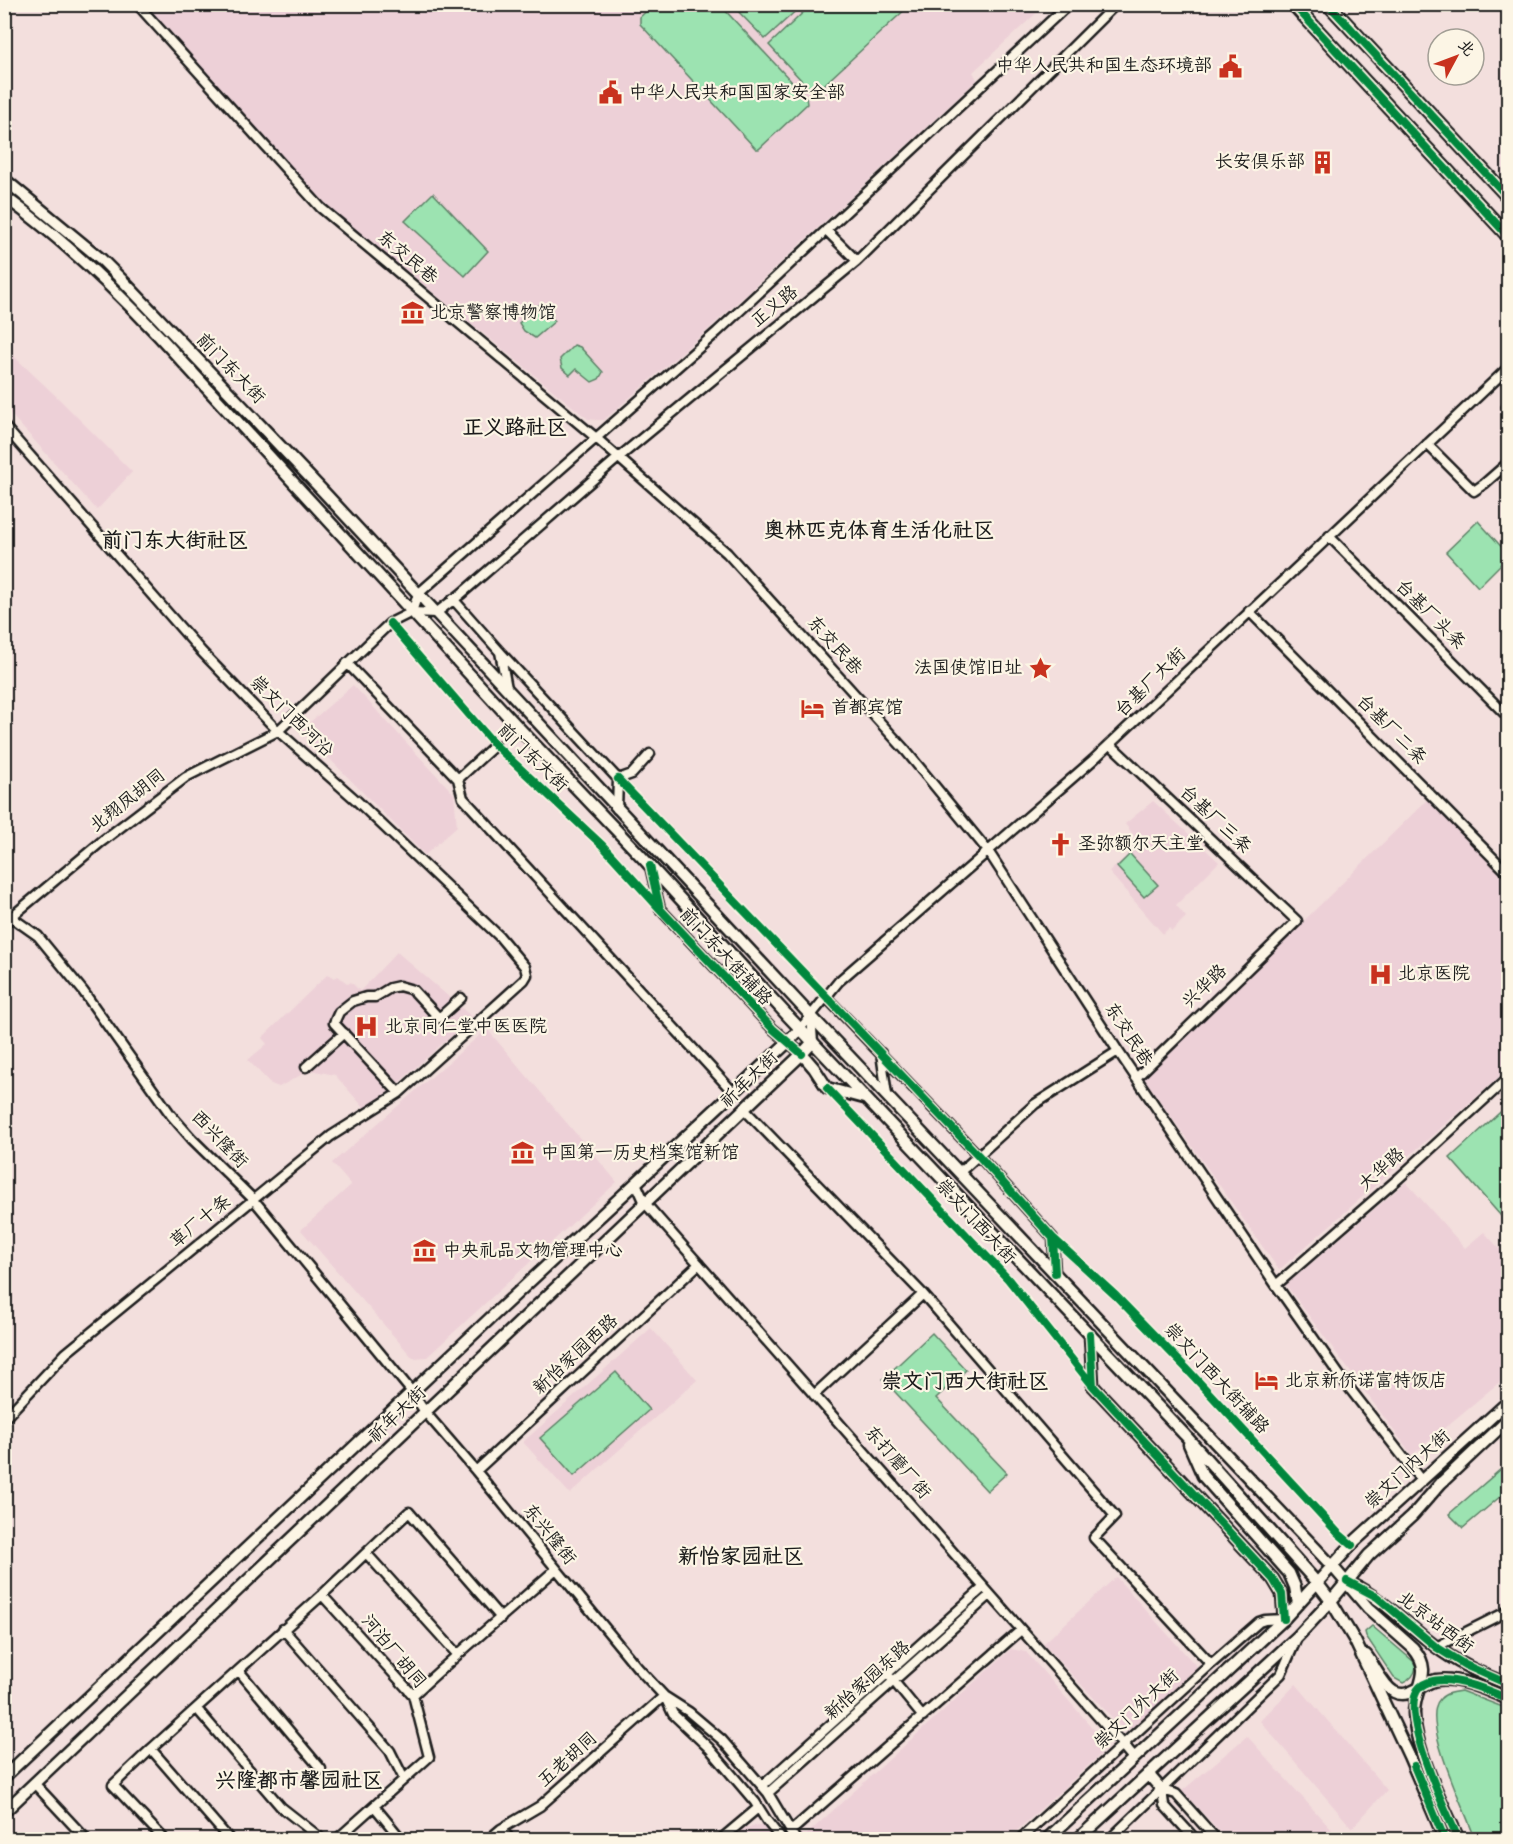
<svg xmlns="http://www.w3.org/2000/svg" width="1513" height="1844" viewBox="0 0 1513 1844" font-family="Kalam,'LXGW WenKai TC',sans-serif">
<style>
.built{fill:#edd0d7}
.green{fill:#9ce3b1;stroke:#5c8066;stroke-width:1.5}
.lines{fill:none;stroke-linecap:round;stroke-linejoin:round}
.minor-casing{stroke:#1c1c1c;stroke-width:13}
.major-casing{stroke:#1c1c1c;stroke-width:15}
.highway-casing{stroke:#1c1c1c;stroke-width:16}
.minor{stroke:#fcf5e5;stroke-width:8}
.major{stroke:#fcf5e5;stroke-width:10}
.highway{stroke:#fcf5e5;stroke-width:12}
.cycleway-casing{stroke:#fcf5e5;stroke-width:11}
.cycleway{stroke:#00873e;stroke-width:8}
.labels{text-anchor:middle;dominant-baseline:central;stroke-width:4.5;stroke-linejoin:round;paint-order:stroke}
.poi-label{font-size:18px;fill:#1c1c1c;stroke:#fcf5e5;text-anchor:start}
.street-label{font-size:18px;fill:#1c1c1c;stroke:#fcf5e5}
.quarter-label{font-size:21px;font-weight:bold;fill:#1c1c1c;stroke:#fcf5e5}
</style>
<rect width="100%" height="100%" fill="#f3dfdd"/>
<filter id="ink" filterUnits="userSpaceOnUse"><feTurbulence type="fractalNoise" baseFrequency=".0167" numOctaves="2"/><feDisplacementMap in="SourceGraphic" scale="12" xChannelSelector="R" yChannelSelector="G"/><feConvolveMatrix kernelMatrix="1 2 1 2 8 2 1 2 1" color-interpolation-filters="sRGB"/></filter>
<g filter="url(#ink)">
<path class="built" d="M 146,5 L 1045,5 L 973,72 L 977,80 L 711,327 L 604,420 L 596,420 L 588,419 L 325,204 Z
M 5,348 L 56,396 L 132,472 L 97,510 L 5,408 Z
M 353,685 L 454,794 L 457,826 L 425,855 L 301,730 Z
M 1430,797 L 1508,879 L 1508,1069 L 1279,1270 L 1144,1078 Z
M 1153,801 L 1219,862 L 1176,905 L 1186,917 L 1172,931 L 1169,928 L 1163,934 L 1109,872 L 1140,843 L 1125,824 Z
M 397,952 L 472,1017 L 394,1087 L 366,1110 L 335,1075 L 310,1070 L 279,1087 L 271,1084 L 248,1060 L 267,1044 L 262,1038 L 328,974 L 334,978 L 338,976 L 348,984 L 351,982 L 360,991 Z
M 487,1029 L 617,1182 L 427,1357 L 413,1358 L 301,1230 L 351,1185 L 332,1163 Z
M 1406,1182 L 1465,1248 L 1484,1232 L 1508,1258 L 1508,1375 L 1412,1455 L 1286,1285 Z
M 651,1328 L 697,1380 L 570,1494 L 523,1442 Z
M 1116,1577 L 1197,1667 L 1134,1728 L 1121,1727 L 1043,1644 Z
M 1011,1649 L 1026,1652 L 1103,1740 L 1101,1754 L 1008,1839 L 727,1840 L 740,1829 L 759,1825 L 806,1835 Z
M 1296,1684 L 1387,1790 L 1352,1828 L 1260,1721 Z
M 1247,1736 L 1340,1839 L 1227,1839 L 1182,1791 Z"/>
<path class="green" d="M 812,4 L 910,4 L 910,5 L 814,94 L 769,45 Z
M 653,5 L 720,5 L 806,97 L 807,104 L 759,149 L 756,149 L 640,24 L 640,17 Z
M 732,5 L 802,5 L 765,39 Z
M 433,193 L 488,251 L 465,276 L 405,221 Z
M 539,305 L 555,321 L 535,338 L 524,331 L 519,323 Z
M 574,345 L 580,347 L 603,372 L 599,379 L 592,382 L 576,369 L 570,375 L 562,368 L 560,359 Z
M 1478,521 L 1508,554 L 1508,557 L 1478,587 L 1446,552 Z
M 1130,854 L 1158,885 L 1144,897 L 1117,867 Z
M 1508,1105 L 1508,1224 L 1450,1158 Z
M 932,1333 L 966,1370 L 936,1398 L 1007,1473 L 987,1491 L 883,1379 Z
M 616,1372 L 649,1410 L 574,1476 L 540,1438 Z
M 1508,1463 L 1508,1490 L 1463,1528 L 1449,1514 Z
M 1372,1626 L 1413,1661 L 1416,1667 C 1415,1675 1410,1680 1403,1683 L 1394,1678 L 1366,1636 L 1365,1632 Z
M 1461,1691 L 1508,1709 L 1508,1839 L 1475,1839 C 1467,1812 1419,1721 1440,1699 C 1445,1693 1454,1692 1461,1691 Z"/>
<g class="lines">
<defs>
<path id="minor" d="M 137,4 L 321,208 L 595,437 L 727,553 L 906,751 L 988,851 L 1118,1051 L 1276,1285 L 1340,1376 L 1421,1480
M 826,230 L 857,261
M 1507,407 L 1508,409
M 4,426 L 201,651 L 278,731 L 356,800 L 499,936 L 525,967 L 527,975 L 524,980 L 399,1093 L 331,1136 L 66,1353 L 4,1419
M 1427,444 L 1474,491 L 1484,484 L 1508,463
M 1329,536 L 1508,717
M 453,599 L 500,652 L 618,779 L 617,809
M 1249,611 L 1508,873
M 412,612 L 418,594 L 717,332 L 1069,4
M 500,652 L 507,688
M 347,663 L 458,779
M 1110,744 L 1297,921 L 1136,1078
M 495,745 L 458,779 L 463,798 L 734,1093
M 618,779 L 632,774 L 650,754
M 650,866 L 660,909 L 773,1029 L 802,1054
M 4,912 L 38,936 L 83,991 L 171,1115 L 192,1139 L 254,1200 L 412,1392 L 425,1412 L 476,1471 L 637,1667 L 664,1696 L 689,1712 L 722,1740 L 768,1793 L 796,1840
M 4,923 L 101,842 L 186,777 L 278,731 L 390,623 L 412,612 L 436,613 L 461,594 L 618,458 L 857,261 L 1116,4
M 826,997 L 978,1155 L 1053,1238 L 1055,1273
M 811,1016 L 813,1042
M 800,1029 L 839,981 L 1093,760 L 1508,368
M 881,1053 L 887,1095
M 306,1067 L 344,1033
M 399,1093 L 334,1023 L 339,1012 L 353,1001 L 366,997 L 375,997 L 390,988 L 399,986 L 413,990 L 439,1018 L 461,998
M 744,1109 L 923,1294 L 1115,1516 L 1094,1538 L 1211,1664
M 960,1172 L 1035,1104 L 1118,1051
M 636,1183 L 645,1203 L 1123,1745
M 1276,1285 L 1399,1178 L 1508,1078
M 814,1395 L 923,1294
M 476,1471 L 699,1264
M 366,1553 L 457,1654
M 322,1595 L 413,1695 L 429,1757 L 336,1840
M 283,1629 L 390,1751 L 404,1779
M 1436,1647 L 1508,1611
M 239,1671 L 321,1769
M 891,1678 L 923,1717
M 413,1695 C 459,1652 508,1612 556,1569
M 665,1697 L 673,1714 L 709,1748 L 755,1802 L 767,1821 L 782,1840
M 197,1709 L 281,1807 L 323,1840
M 151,1749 L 230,1840
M 34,1783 L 87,1840
M 762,1786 L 984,1587
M 768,1793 L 990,1595
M 374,1806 L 402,1840
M 501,1829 L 511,1840
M 790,1832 L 1021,1630
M 165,1840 L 113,1785 L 151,1749 L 322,1595 L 409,1512 L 501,1618
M 488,1840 L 501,1829 L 540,1806 L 664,1696
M 720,1840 L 758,1808
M 1019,1840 L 1211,1664 L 1259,1622 L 1265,1620 L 1284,1619
M 1109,1840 L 1281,1674 L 1297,1638
M 1196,1840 L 1164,1805 L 1162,1790 L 1176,1794 L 1217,1840"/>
<path id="major" d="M 4,179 L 101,259 L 125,283 L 320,488 L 811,1016 L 1333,1567 L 1368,1608 L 1413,1648 C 1435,1673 1414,1686 1414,1713 C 1415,1750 1443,1805 1459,1840
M 4,196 C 60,237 111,285 159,336 L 517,726 L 641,856 L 787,1015 L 1185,1435 L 1318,1584 L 1331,1601 L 1355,1641 L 1409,1756 L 1445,1840
M 802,1054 L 814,1068 L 827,1088 L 864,1098
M 1090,1334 L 1093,1386 L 1273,1579 L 1282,1594 L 1284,1619
M 1189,1444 L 1203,1476 L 1289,1573 L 1295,1587 L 1298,1604
M 1350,1583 C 1385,1600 1405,1623 1435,1646 C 1457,1663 1483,1675 1508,1684
M 1366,1655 C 1375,1666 1382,1685 1394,1692 C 1409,1700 1423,1682 1437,1680 C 1461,1677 1487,1690 1508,1699
M 1123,1745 L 1134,1758
M 1148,1774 L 1162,1790
M 4,1777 L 499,1310 L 788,1042 L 800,1029
M 4,1812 L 802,1054 L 813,1042
M 1046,1840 L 1284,1619 L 1356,1540 L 1508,1402
M 1077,1840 L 1298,1636 L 1331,1601 L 1369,1555 L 1412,1516 L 1441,1483 L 1508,1420"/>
<path id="highway" d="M 1293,4 L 1508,236
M 1328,4 L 1508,197"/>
</defs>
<use href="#minor" class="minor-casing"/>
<use href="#major" class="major-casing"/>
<use href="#highway" class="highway-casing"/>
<use href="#minor" class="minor"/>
<use href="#major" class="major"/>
<use href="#highway" class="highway"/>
<defs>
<path id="cycleway" d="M 1293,4 L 1508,236
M 1328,4 L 1508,197
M 390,623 L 495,745 L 602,845 L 660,909
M 618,779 L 978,1155 L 1053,1238 L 1055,1273
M 650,866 L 660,909 L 773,1029 L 802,1054
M 827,1088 L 1008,1279 L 1093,1386
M 1053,1238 L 1116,1296 L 1186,1368 L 1338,1533 L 1352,1545
M 1090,1334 L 1093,1386 L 1273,1579 L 1282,1594 L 1284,1619
M 1347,1581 L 1377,1597 L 1436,1647 L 1465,1665 L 1508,1684
M 1414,1766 L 1445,1840
M 1459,1840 C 1447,1814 1396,1709 1420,1687 C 1440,1669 1488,1690 1508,1699"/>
</defs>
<use href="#cycleway" class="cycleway-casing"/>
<use href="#cycleway" class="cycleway"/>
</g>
</g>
<defs>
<symbol id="civic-bare" viewBox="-9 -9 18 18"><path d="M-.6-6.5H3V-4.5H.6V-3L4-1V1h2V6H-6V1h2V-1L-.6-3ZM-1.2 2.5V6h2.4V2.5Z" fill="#c8321e" stroke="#fcf5e5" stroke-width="2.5" paint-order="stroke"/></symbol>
<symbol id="building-bare" viewBox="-9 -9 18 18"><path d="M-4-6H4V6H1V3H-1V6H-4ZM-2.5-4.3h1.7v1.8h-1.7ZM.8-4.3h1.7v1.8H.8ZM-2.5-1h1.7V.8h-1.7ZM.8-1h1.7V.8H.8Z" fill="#c8321e" stroke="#fcf5e5" stroke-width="2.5" paint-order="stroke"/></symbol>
<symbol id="museum-bare" viewBox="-9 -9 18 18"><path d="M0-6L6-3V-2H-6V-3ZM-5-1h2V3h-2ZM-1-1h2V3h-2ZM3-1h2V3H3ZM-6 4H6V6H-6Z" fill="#c8321e" stroke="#fcf5e5" stroke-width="2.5" paint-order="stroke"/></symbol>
<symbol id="sight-bare" viewBox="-9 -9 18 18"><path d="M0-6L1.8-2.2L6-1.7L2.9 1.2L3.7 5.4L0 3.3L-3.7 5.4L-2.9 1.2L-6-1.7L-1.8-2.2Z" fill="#c8321e" stroke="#fcf5e5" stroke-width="2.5" paint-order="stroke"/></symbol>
<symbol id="hotel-bare" viewBox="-9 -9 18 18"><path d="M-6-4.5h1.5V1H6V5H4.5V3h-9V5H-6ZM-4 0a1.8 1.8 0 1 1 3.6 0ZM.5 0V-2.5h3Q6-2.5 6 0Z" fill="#c8321e" stroke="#fcf5e5" stroke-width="2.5" paint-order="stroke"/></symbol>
<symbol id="church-bare" viewBox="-9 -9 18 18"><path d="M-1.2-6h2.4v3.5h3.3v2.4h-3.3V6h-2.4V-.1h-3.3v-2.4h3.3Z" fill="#c8321e" stroke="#fcf5e5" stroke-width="2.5" paint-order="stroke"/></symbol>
<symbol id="hospital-bare" viewBox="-9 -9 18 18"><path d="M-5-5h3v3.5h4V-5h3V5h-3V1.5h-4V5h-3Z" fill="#c8321e" stroke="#fcf5e5" stroke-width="2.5" paint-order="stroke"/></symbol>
</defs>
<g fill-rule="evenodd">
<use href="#civic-bare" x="1214" y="50" width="33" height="33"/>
<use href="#civic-bare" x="594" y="76" width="33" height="33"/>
<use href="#building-bare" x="1306" y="146" width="33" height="33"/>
<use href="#museum-bare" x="396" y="296" width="33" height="33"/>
<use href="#sight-bare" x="1024" y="652" width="33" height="33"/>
<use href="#hotel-bare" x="796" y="692" width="33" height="33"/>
<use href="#church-bare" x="1044" y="828" width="33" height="33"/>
<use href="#hospital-bare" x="1364" y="958" width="33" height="33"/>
<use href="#hospital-bare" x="350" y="1010" width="33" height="33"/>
<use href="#museum-bare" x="506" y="1136" width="33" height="33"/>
<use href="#museum-bare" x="408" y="1234" width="33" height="33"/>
<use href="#hotel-bare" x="1250" y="1364" width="33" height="33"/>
</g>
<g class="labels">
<g class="poi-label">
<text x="1212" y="66" text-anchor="end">中华人民共和国生态环境部</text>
<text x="629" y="93">中华人民共和国国家安全部</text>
<text x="1305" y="162" text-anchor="end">长安俱乐部</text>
<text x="430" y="313">北京警察博物馆</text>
<text x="1022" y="668" text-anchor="end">法国使馆旧址</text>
<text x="831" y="708">首都宾馆</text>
<text x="1078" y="844">圣弥额尔天主堂</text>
<text x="1398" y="974">北京医院</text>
<text x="385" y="1027">北京同仁堂中医医院</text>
<text x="541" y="1153">中国第一历史档案馆新馆</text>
<text x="443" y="1251">中央礼品文物管理中心</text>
<text x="1285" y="1381">北京新侨诺富特饭店</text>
</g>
<g class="street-label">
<text transform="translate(407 258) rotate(40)">东交民巷</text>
<text transform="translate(775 307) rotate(-39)">正义路</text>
<text transform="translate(230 369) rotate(46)">前门东大街</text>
<text transform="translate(1430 615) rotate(45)">台基厂头条</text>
<text transform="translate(834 646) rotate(48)">东交民巷</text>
<text transform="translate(1151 683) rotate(-44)">台基厂大街</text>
<text transform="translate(291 717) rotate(44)">崇文门西河沿</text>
<text transform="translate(1391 730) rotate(45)">台基厂二条</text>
<text transform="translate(532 758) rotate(44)">前门东大街</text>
<text transform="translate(128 801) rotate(-38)">北翔凤胡同</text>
<text transform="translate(1215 820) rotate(43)">台基厂三条</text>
<text transform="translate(725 957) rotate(47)">前门东大街辅路</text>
<text transform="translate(1205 987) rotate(-44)">兴华路</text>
<text transform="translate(1128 1035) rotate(57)">东交民巷</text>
<text transform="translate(750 1080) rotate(-44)">祈年大街</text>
<text transform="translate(219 1140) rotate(46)">西兴隆街</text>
<text transform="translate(1382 1170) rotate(-42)">大华路</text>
<text transform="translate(201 1222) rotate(-39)">草厂十条</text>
<text transform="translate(975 1222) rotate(47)">崇文门西大街</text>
<text transform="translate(576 1355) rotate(-43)">新怡家园西路</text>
<text transform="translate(1216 1379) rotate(47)">崇文门西大街辅路</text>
<text transform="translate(398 1415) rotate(-44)">祈年大街</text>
<text transform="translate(897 1463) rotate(49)">东打磨厂街</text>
<text transform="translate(1408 1470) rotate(-42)">崇文门内大街</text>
<text transform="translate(549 1535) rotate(51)">东兴隆街</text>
<text transform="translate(1435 1623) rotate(37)">北京站西街</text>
<text transform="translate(393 1652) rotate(50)">河泊厂胡同</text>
<text transform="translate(868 1681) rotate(-42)">新怡家园东路</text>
<text transform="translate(1137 1710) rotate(-43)">崇文门外大街</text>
<text transform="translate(568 1760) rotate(-42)">五老胡同</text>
</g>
<g class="quarter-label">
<text x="515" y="428">正义路社区</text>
<text x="879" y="531">奥林匹克体育生活化社区</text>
<text x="175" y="541">前门东大街社区</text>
<text x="965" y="1382">崇文门西大街社区</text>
<text x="741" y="1557">新怡家园社区</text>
<text x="299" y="1781">兴隆都市馨园社区</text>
</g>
</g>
<rect width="1513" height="1844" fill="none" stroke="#fcf5e5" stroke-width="24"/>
<rect x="12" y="12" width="1489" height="1820" fill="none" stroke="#1c1c1c" stroke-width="2" filter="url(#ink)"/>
<g transform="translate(1456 57) rotate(49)"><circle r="28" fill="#fcf5e5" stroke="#a29e95" stroke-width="1.5"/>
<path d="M0-4.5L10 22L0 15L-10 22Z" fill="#c8321e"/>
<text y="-9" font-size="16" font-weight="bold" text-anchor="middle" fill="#1c1c1c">北</text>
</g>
</svg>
